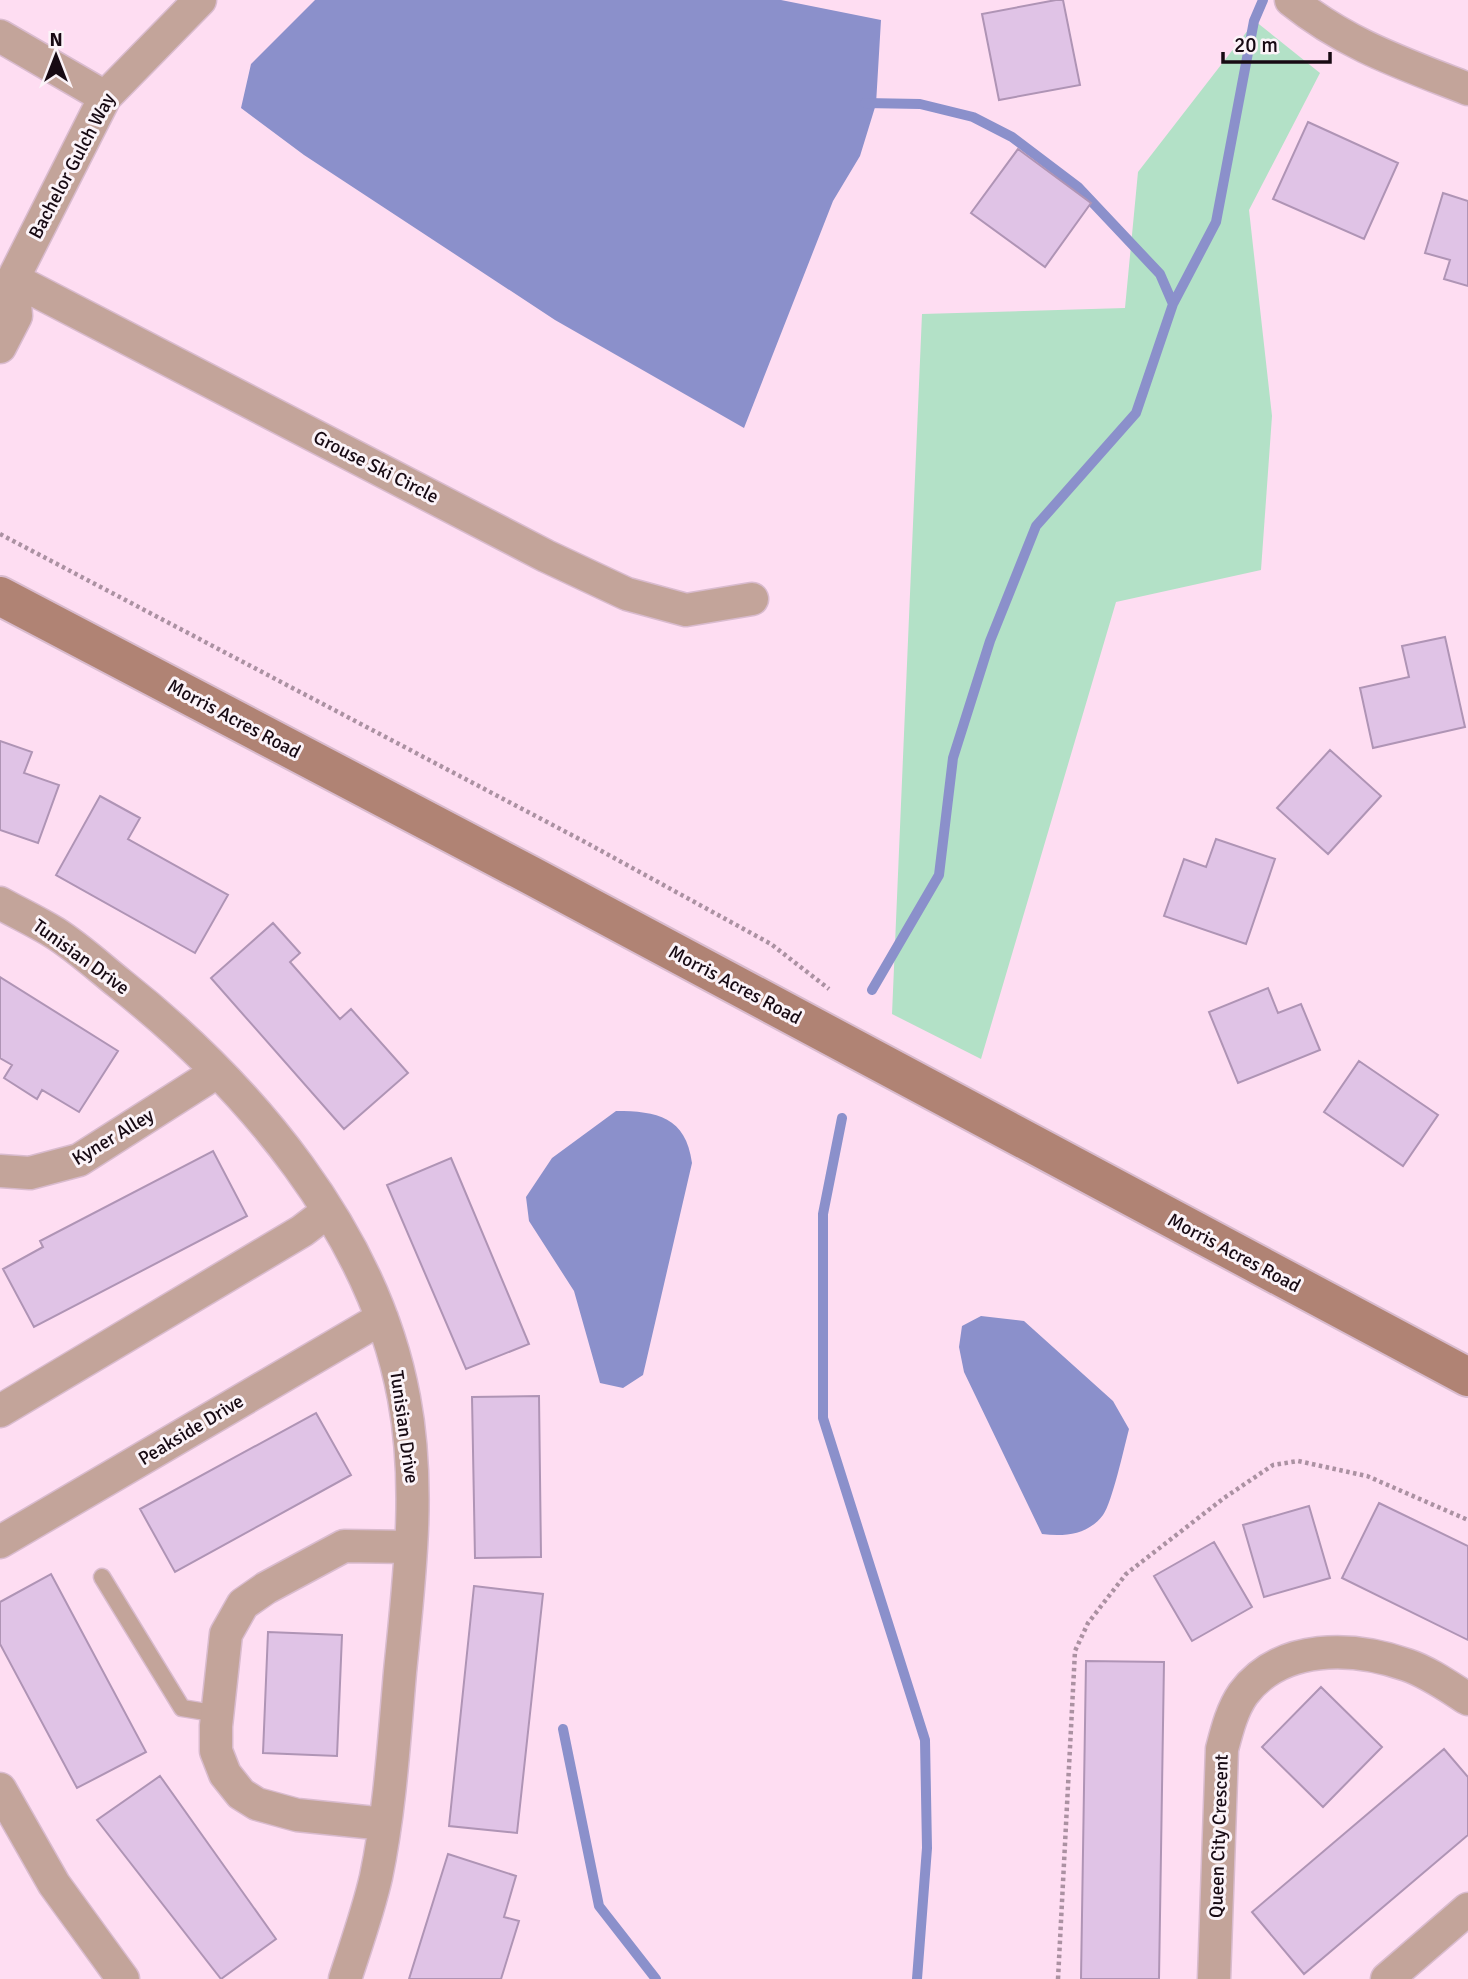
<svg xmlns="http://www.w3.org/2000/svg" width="1468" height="1979" viewBox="0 0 1468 1979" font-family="Signika,sans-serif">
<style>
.green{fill:#b3e1c7}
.water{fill:#8b90cb}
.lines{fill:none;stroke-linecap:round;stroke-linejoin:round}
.stream{stroke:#8b90cb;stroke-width:10}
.building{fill:#e0c3e6;stroke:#af94b5;stroke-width:2}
.lane-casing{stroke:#d9bbce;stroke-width:19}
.street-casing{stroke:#d9bbce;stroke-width:35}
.secondary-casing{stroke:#d9bbce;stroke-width:42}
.path{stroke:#ab91a2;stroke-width:4.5;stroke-dasharray:3.5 3.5;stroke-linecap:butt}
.lane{stroke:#c3a49a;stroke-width:16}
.street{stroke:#c3a49a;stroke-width:32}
.secondary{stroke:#b08374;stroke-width:38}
.labels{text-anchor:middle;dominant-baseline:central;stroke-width:6;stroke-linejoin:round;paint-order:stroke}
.street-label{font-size:19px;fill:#170a13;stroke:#fbf3f8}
</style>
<rect width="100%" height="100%" fill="#feddf2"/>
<path class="green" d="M 1255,21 L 1320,73 L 1249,210 L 1272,416 L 1261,570 L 1116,602 L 981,1059 L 892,1014 L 922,314 L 1125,308 L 1138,172 Z"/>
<path class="water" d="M 315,0 L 781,0 L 881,20 L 876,104 L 860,156 L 833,201 L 744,428 L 555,320 L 304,155 L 241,108 L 251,64 Z
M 616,1111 C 657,1111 686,1117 692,1163 L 643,1375 L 623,1388 L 600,1383 L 574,1291 L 529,1221 L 526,1197 L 552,1158 Z
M 981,1316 L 1024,1321 L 1113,1401 L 1129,1429 C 1124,1448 1112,1503 1103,1515 C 1088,1535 1064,1537 1042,1534 L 964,1372 L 959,1347 L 962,1326 Z"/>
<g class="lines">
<path class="stream" d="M 865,103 L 920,104 L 973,117 L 1012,137 L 1078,187 L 1160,274 L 1173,304
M 872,990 L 939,875 L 953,758 L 990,641 L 1036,526 L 1136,413 L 1173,304 L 1216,222 L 1254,21 L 1263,0
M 842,1118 L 823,1214 L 823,1418 L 925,1740 L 927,1848 L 917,1979
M 563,1729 L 599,1906 L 656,1979"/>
</g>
<path class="building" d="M 1056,0 L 1063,0 L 1080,85 L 999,100 L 982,14 Z
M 1308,122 L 1398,163 L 1364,239 L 1273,199 Z
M 1018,149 L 1091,203 L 1045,267 L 971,213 Z
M 1443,193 L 1468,201 L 1468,286 L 1444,279 L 1450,260 L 1425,253 Z
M 1445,637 L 1465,727 L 1373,748 L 1360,688 L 1409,677 L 1402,646 Z
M 0,741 L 32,752 L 24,773 L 59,785 L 38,843 L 0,830 Z
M 1330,750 L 1381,796 L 1328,854 L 1277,808 Z
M 100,796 L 140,818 L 128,839 L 228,895 L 195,953 L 56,875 Z
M 1216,839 L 1275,859 L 1246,944 L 1164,916 L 1184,859 L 1206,867 Z
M 273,923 L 300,953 L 290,962 L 340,1019 L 351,1009 L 408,1073 L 344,1129 L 211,978 Z
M 0,977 L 118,1051 L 79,1112 L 42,1090 L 37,1099 L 4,1078 L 12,1065 L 0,1058 Z
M 1268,988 L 1278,1013 L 1301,1004 L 1320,1050 L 1238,1083 L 1209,1012 Z
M 1359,1061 L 1438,1115 L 1403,1166 L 1324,1112 Z
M 213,1151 L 247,1216 L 34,1327 L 3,1269 L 43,1247 L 40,1241 Z
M 451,1158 L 529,1344 L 466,1369 L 387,1185 Z
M 539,1396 L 541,1557 L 475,1558 L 472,1397 Z
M 316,1413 L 351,1475 L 175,1572 L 140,1509 Z
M 1379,1503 L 1468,1546 L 1468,1640 L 1342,1578 Z
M 1309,1506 L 1330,1578 L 1264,1597 L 1243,1525 Z
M 1214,1542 L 1252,1607 L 1192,1641 L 1154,1576 Z
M 51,1574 L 146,1752 L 77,1788 L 0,1644 L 0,1602 Z
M 474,1586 L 543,1594 L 517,1833 L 449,1826 Z
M 268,1632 L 342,1635 L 337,1756 L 263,1753 Z
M 1086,1661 L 1164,1662 L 1159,1979 L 1081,1979 Z
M 1321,1687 L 1382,1747 L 1323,1807 L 1262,1747 Z
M 1444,1749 L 1468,1777 L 1468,1835 L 1304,1974 L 1252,1912 Z
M 160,1776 L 276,1939 L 221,1979 L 97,1820 Z
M 448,1854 L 516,1876 L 504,1917 L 519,1921 L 501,1979 L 409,1979 Z"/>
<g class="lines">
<defs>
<path id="lane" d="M 102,1577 L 182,1708 L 218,1714"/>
<path id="street" d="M 1291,0 C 1347,45 1402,63 1468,89
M 0,36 L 105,97
M 13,279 L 546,556 L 627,594 L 686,610 L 752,599
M 0,290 L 13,279 L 105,97 L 200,0
M 0,347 L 16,316 L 13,279
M 0,903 C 18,913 37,922 55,933 C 77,947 98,966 119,983 C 249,1086 373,1231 404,1398 C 421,1488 409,1581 400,1672 C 394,1741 390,1810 376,1877 C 368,1912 356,1945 345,1979
M 0,1171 L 30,1173 L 79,1160 L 217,1072
M 0,1411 L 302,1231 L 327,1212
M 0,1542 L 382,1318
M 0,1789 L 54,1884 L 123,1979
M 385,1824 L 297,1815 L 257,1804 L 241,1794 L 225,1774 L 216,1751 L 216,1726 L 226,1634 L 243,1604 L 266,1588 L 344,1546 L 411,1547
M 1214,1979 L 1222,1749 C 1227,1730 1232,1710 1243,1694 C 1281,1643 1353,1646 1407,1665 C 1428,1672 1449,1687 1468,1699
M 1387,1979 L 1468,1909"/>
<path id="secondary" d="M 0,596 L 532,876 L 1468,1377"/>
</defs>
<use href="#lane" class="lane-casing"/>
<use href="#street" class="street-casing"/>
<use href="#secondary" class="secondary-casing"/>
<path class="path" d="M 0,534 L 585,842 L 771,944 L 829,989
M 1058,1979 L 1075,1651 L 1088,1623 L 1126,1574 L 1224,1498 L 1273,1465 L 1298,1461 L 1367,1476 L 1468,1520"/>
<use href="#lane" class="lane"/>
<use href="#street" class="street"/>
<use href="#secondary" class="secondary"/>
</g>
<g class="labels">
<g class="street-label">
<text transform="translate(72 166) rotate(-62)">Bachelor Gulch Way</text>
<text transform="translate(376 467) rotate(27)">Grouse Ski Circle</text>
<text transform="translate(234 719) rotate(28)">Morris Acres Road</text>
<text transform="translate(81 957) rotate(36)">Tunisian Drive</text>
<text transform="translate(735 985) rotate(28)">Morris Acres Road</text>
<text transform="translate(113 1137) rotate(-31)">Kyner Alley</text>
<text transform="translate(1234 1253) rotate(28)">Morris Acres Road</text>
<text transform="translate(404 1427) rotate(82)">Tunisian Drive</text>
<text transform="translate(191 1430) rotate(-31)">Peakside Drive</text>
<text transform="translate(1219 1836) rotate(-88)">Queen City Crescent</text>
</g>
</g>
<g transform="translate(56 56)" stroke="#fbf3f8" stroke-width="5" paint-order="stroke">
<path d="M0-5L12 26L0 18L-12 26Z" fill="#170a13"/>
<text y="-10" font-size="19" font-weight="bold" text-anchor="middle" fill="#170a13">N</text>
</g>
<path d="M1223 52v10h107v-10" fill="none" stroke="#170a13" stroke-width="3.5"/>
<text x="1234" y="52" font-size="21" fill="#170a13" stroke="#fbf3f8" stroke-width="5" paint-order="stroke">20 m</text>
</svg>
